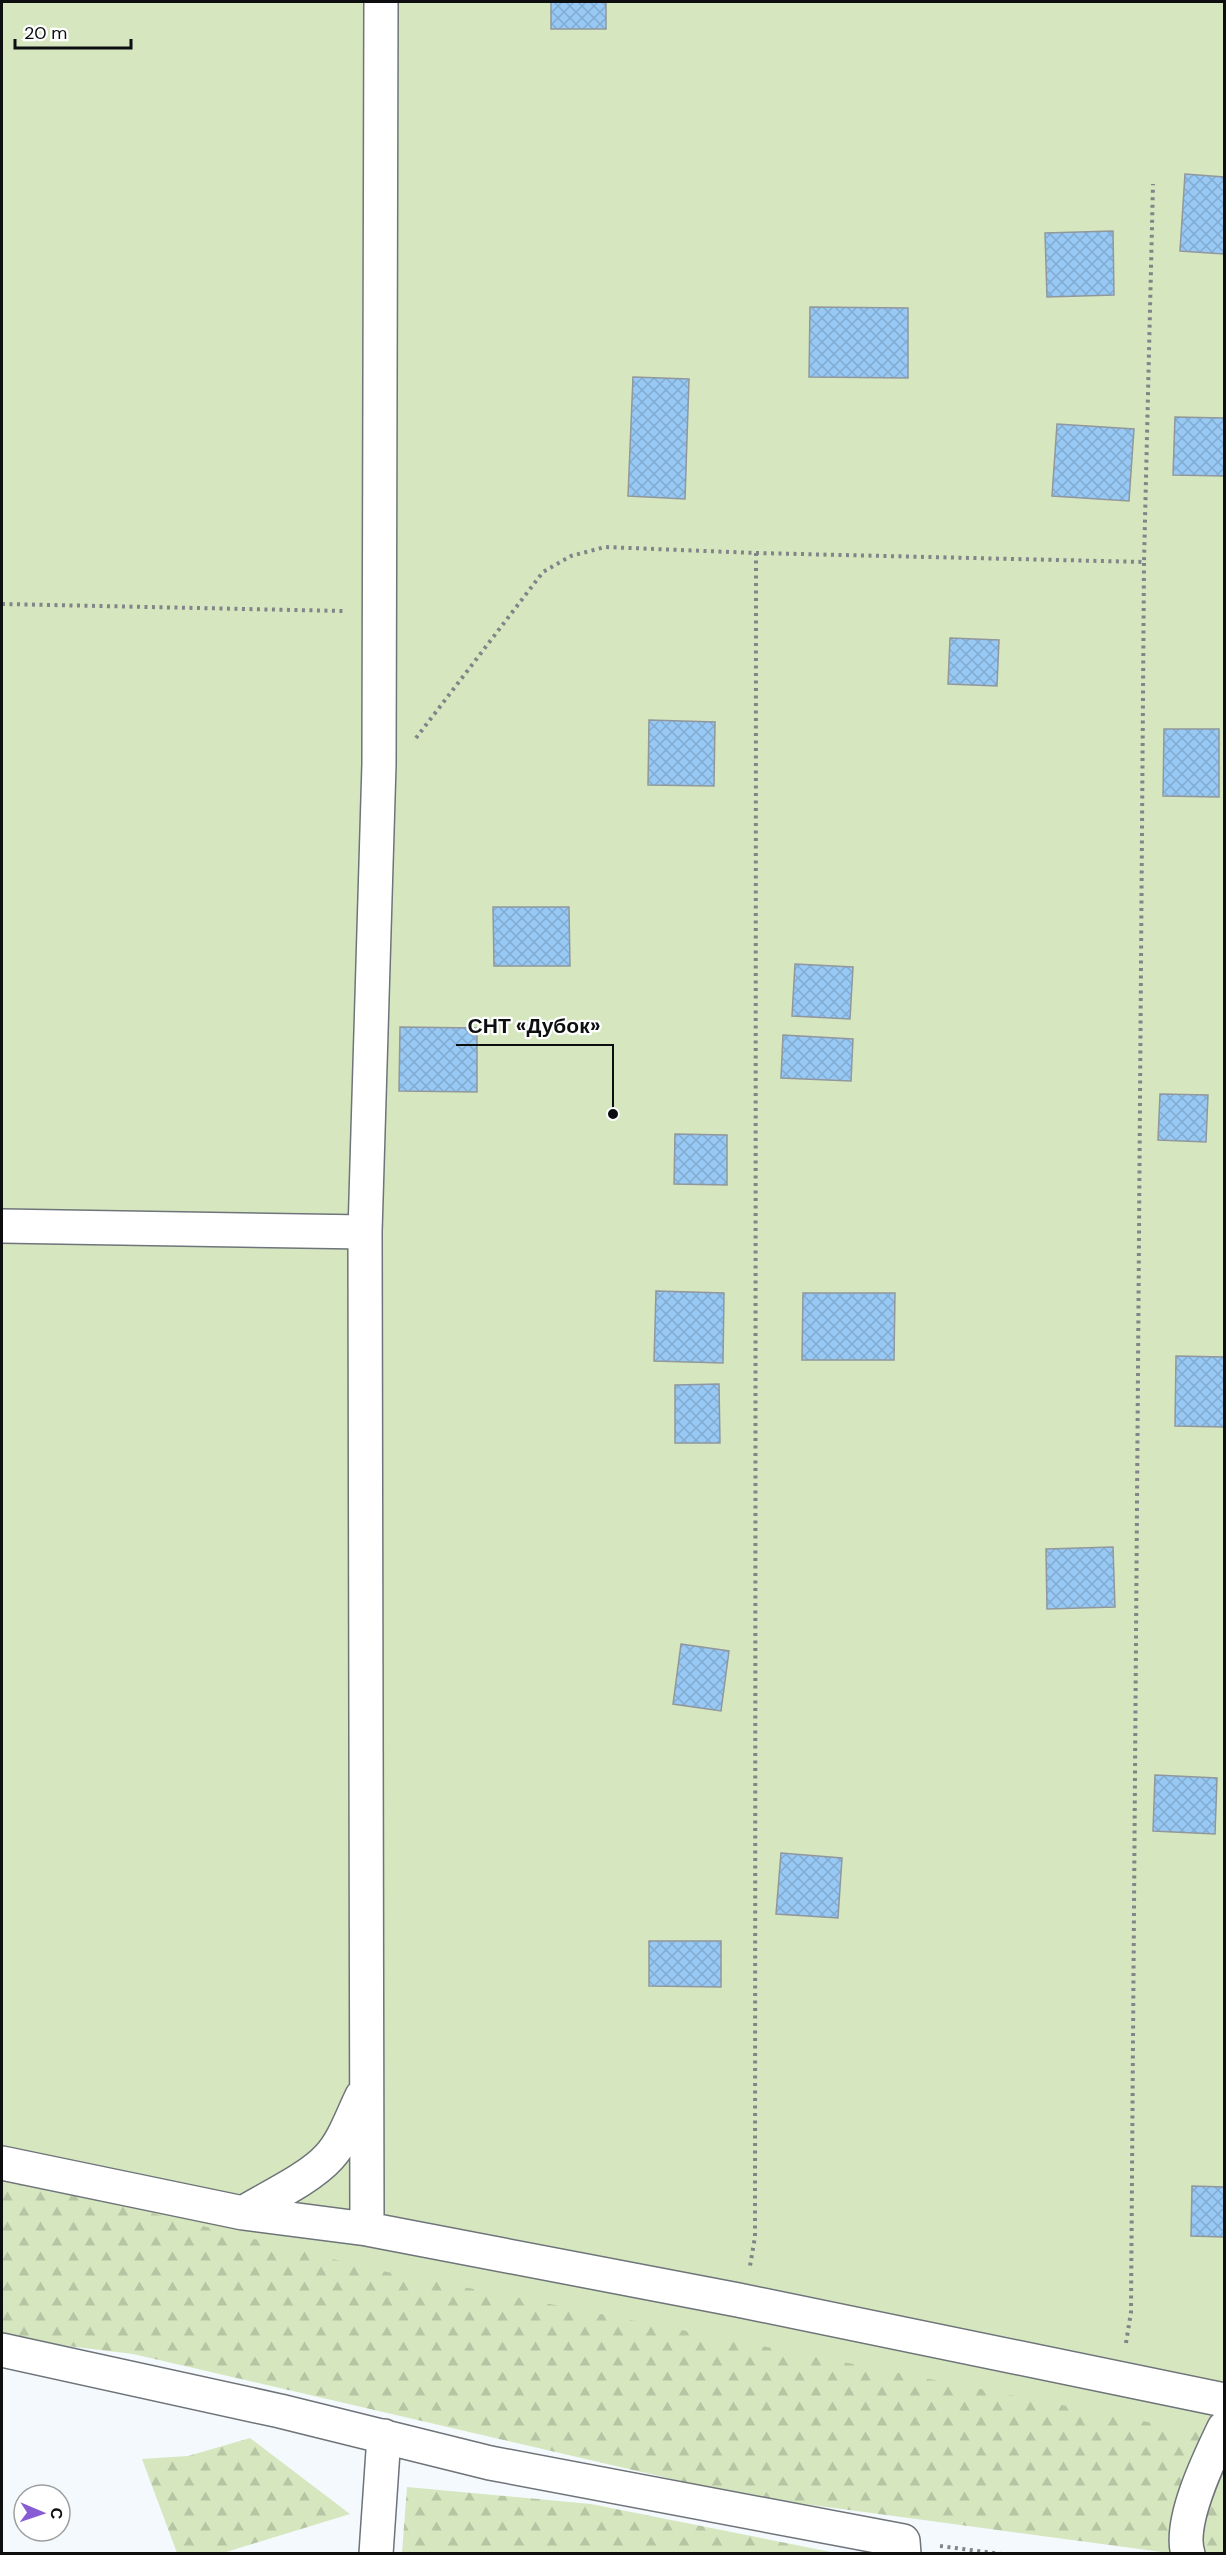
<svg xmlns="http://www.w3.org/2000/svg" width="1226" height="2555" viewBox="0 0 1226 2555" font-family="'DM Sans',sans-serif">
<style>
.green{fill:#d6e7bf}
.forest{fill:url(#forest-firs)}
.building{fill:url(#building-cross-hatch);stroke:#91979c;stroke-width:1.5}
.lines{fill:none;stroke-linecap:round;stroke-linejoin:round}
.minor-casing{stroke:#6e7479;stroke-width:36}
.path{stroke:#818488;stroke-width:4;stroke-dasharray:3 4.5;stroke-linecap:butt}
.minor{stroke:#fff;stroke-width:33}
.leader{fill:none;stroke:#0c0e10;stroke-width:2}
.callout-dot{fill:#0c0e10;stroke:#fff;stroke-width:2}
.callout-label{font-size:21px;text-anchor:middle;font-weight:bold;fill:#0c0e10;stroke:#fff;stroke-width:4.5;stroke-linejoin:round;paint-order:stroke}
</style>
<defs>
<pattern id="forest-firs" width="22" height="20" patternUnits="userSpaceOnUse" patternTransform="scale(1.5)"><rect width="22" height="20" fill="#d6e7bf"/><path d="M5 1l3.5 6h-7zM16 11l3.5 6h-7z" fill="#b6c5a3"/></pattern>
<pattern id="building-cross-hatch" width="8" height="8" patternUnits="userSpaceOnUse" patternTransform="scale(1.5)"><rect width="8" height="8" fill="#97c9f4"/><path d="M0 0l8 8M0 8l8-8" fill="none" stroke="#81abd0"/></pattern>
</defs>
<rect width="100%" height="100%" fill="#f4f9fe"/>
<path class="green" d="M 2,2 L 1224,2 L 1224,2489 L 2,2226 Z"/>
<path class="forest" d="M 2,2175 L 372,2269 L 1224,2437 L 1224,2553 L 1169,2553 L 745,2496 L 133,2354 L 2,2338 Z
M 250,2438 L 350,2514 L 223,2553 L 177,2553 L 142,2459 L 188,2456 Z
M 407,2487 L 591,2504 L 836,2553 L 402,2553 Z"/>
<path class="building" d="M 551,2 L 606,2 L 606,29 L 551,29 Z
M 1185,174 L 1224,177 L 1224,254 L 1180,251 Z
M 1113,231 L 1114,295 L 1047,297 L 1045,233 Z
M 810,307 L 908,308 L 908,378 L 809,377 Z
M 633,377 L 689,379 L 685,499 L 628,496 Z
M 1175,417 L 1224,418 L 1224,476 L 1173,475 Z
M 1057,424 L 1134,429 L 1129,501 L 1052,496 Z
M 950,638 L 999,640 L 997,686 L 948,684 Z
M 649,720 L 715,722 L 714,786 L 648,785 Z
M 1164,729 L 1219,729 L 1219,797 L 1163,796 Z
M 493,907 L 569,907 L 570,966 L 494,966 Z
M 795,964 L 853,967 L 850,1019 L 792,1016 Z
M 400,1027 L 477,1028 L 477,1092 L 399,1091 Z
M 783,1035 L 853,1039 L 851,1081 L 781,1078 Z
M 1160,1094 L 1208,1095 L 1206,1142 L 1158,1140 Z
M 675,1134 L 727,1135 L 727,1185 L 674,1184 Z
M 656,1291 L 724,1293 L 723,1363 L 654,1361 Z
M 803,1293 L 895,1293 L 894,1360 L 802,1360 Z
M 1176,1356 L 1224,1357 L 1224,1427 L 1175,1426 Z
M 719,1384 L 720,1443 L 675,1443 L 675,1385 Z
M 1113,1547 L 1115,1607 L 1047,1609 L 1046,1549 Z
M 681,1644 L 729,1651 L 721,1711 L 673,1704 Z
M 1155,1775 L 1217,1778 L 1215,1834 L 1153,1831 Z
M 781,1853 L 842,1858 L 838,1918 L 776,1914 Z
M 649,1941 L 721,1941 L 721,1987 L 649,1986 Z
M 1192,2186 L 1224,2187 L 1224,2237 L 1191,2236 Z"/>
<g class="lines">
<defs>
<path id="minor" d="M 2,1226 L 365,1232
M 2,2163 L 243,2213 L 367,2229 L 738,2300 L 1224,2400
M 243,2213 C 269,2197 309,2179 329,2157 C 344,2141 352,2116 362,2096
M 367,2229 L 365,1232 L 379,764 L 381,2
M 2,2350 L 280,2411 L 490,2463 L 903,2541 L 904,2554
M 376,2554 L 384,2436
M 1188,2554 C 1178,2522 1210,2457 1224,2428"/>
</defs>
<use href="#minor" class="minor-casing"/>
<path class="path" d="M 756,553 L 1144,562 L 1153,184
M 2,604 L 343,611
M 416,738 L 543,572 L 571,556 L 605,547 L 756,553 L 755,2237 L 750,2266
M 1126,2343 L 1131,2312 L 1144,562
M 940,2546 L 1001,2554"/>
<use href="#minor" class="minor"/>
</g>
<path class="leader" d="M613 1114L613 1045H456"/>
<circle class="callout-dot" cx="613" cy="1114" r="6"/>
<g class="callout-label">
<text x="534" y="1033">СНТ «Дубок»</text>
</g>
<rect width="1226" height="2555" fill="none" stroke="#0c0e10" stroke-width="6"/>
<g transform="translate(42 2513) rotate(92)"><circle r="28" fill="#ffffff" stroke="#9e9f9f" stroke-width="1.5"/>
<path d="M0-4.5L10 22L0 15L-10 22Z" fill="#885cd5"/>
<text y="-9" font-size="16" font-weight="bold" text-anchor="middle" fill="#0c0e10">С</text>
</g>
<path d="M15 39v9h116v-9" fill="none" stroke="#0c0e10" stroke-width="3"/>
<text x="24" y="39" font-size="18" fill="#0c0e10" stroke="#ffffff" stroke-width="4.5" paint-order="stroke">20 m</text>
</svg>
